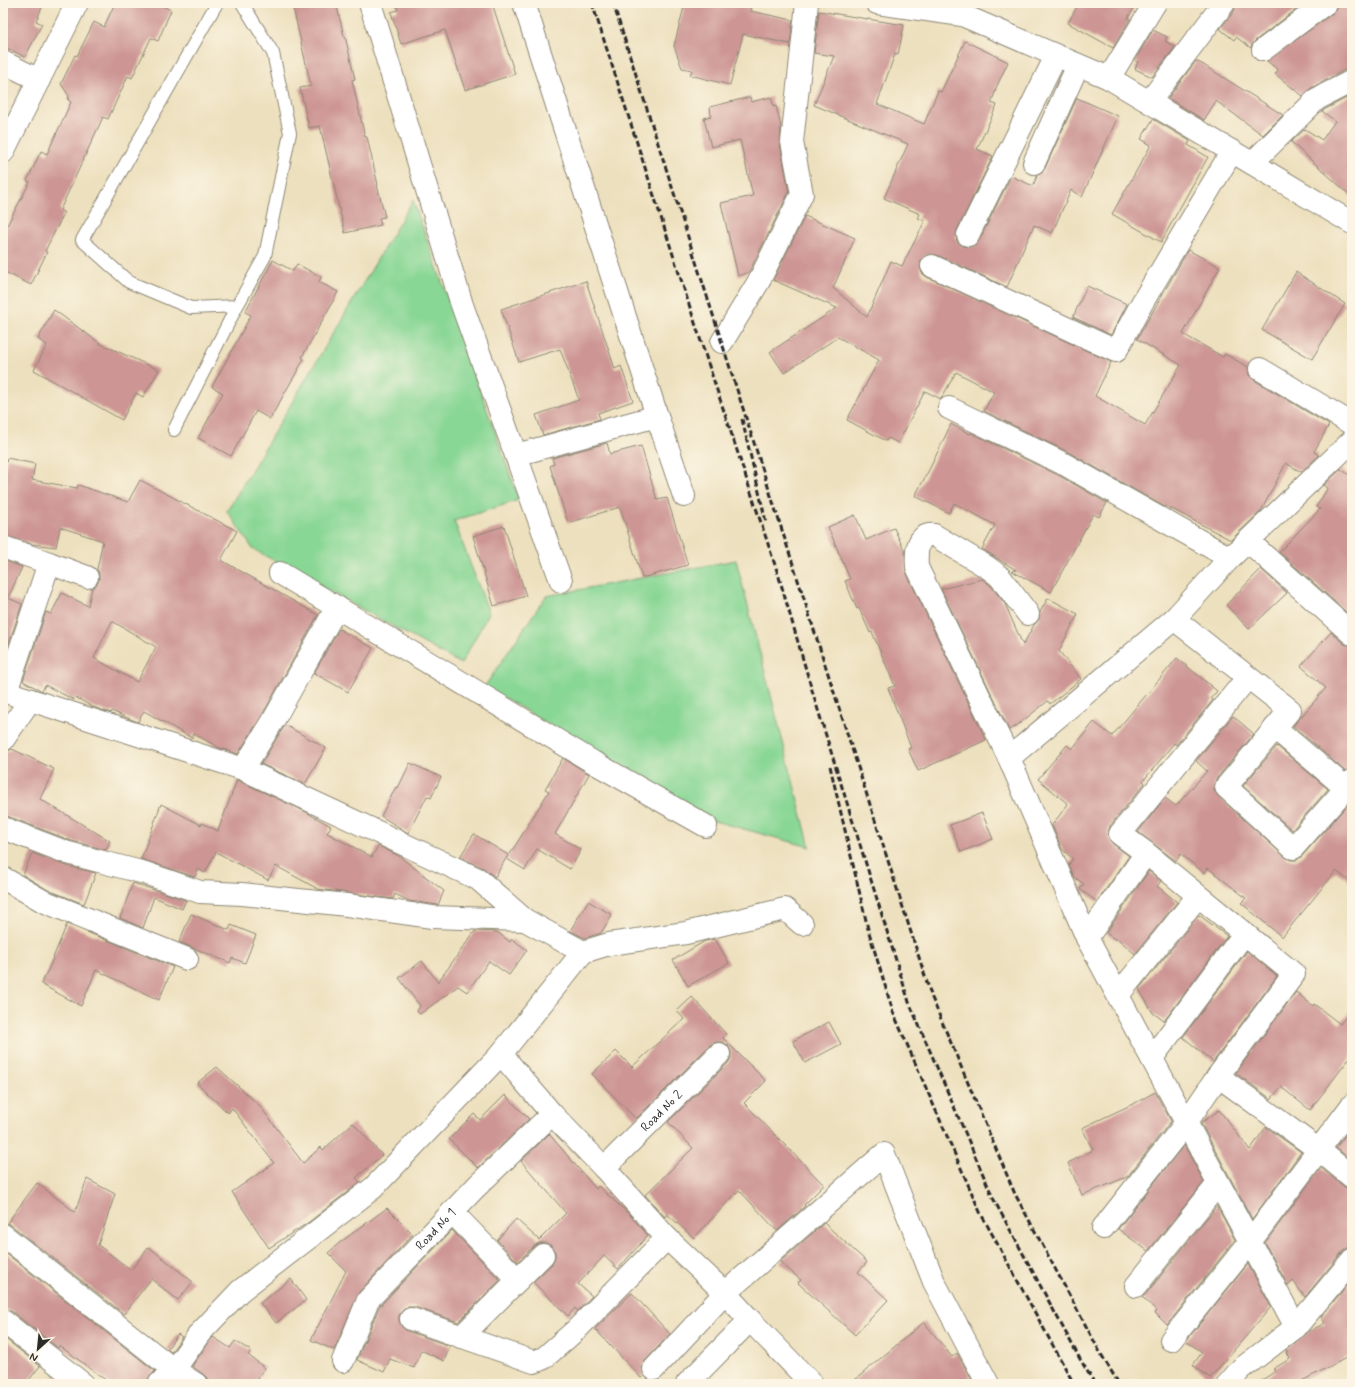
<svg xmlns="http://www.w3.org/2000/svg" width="1355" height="1387" viewBox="0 0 1355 1387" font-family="Mynerve,sans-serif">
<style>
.green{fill:#89d795;stroke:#5a8160}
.building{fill:#cd9694;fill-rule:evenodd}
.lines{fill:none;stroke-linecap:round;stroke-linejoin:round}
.service-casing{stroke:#8c8674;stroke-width:14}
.minor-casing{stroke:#8c8674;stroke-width:24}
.service{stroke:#fff;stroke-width:12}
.minor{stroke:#fff;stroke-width:22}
.rail{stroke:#2b2b2b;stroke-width:3;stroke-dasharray:6 3;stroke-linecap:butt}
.labels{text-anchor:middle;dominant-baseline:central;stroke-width:3.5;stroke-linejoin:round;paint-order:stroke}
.street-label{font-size:13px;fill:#2b2b2b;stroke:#fcf5e5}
</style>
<rect width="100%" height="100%" fill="#fcf5e5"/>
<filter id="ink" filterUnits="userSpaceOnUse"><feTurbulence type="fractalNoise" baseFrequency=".025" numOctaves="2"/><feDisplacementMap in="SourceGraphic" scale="8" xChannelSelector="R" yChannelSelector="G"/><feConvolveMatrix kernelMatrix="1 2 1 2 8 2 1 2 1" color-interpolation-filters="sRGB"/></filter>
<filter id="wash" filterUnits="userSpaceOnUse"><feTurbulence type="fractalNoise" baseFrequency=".012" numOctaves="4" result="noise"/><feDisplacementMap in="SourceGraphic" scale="16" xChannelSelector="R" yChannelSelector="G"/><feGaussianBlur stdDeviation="0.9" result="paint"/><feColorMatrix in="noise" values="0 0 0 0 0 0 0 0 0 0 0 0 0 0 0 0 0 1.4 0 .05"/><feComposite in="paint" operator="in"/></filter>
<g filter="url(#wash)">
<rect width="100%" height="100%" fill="#ede0be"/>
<path class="green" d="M 413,200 L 519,500 L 454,521 L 489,613 L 461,664 L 253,549 L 227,511 Z
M 736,560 L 810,847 L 703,818 L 485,686 L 546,596 Z"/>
<g id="blocks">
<path class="building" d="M 3,3 L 44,3 L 36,21 L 42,24 L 25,57 L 3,46 Z
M 115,3 L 156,3 L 171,10 L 158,41 L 151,38 L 132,78 L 128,76 L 108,119 L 103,117 L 60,210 L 64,213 L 45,251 L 47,252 L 31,285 L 3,271 L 3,233 L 30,182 L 27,181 L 41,151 L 47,154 L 71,102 L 68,100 L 69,96 L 61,84 L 75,55 L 77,56 L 94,22 L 104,27 Z
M 292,3 L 336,3 L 344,36 L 345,36 L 355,79 L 352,80 L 365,137 L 367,137 L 378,185 L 377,185 L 385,217 L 379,218 L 381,225 L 345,233 L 320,126 L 309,128 L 300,88 L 311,86 Z
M 396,3 L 492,3 L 515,74 L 465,90 L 445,30 L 401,44 L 391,12 L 398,10 Z
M 685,3 L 752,3 L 750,11 L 793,20 L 790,44 L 743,34 L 730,85 L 690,75 L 692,70 L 682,68 L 674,46 Z
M 1079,3 L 1137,3 L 1128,18 L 1130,19 L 1113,48 L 1068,23 Z
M 1236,3 L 1305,3 L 1256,40 L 1252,45 L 1251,48 L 1236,37 L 1234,40 L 1220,29 L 1234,11 Z
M 1338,3 L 1352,3 L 1352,66 L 1311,88 L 1303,96 L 1275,74 L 1278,70 L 1267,61 L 1333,13 L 1337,8 Z
M 819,11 L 904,25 L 898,55 L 895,54 L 877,104 L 924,124 L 938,91 L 941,92 L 965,41 L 1008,62 L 995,90 L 996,90 L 991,103 L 997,105 L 977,149 L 993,156 L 957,230 L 956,236 L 957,242 L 963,246 L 969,247 L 975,246 L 979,241 L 1011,176 L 1033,186 L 1038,174 L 1042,173 L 1045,168 L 1077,98 L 1118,116 L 1082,197 L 1071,190 L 1052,233 L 1034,225 L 1007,287 L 937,255 L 930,254 L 925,256 L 921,261 L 920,268 L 922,273 L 927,277 L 1111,362 L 1095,396 L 1145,425 L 1181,365 L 1137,339 L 1188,250 L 1220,267 L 1183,334 L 1223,357 L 1225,354 L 1248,367 L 1249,375 L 1254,380 L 1329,425 L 1314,452 L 1319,455 L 1301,472 L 1286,463 L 1261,511 L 1231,540 L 1166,506 L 1165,507 L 1070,453 L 984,411 L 994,392 L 956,372 L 941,399 L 925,391 L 898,443 L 888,438 L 886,441 L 847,420 L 879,360 L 838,337 L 784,373 L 770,352 L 837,308 L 773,280 L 805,216 L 855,238 L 833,288 L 867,317 L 891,261 L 902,266 L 925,221 L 918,218 L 920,214 L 884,198 L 908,144 L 814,105 L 834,56 L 814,53 Z
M 1153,30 L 1167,37 L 1165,41 L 1175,47 L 1152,77 L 1135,69 L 1138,62 L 1135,60 Z
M 1196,61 L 1202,64 L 1283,115 L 1263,135 L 1216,101 L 1204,120 L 1168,98 Z
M 1352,95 L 1352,197 L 1291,142 L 1305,129 L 1322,140 L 1335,121 L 1322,111 Z
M 750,97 L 751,102 L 771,97 L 774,107 L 776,106 L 781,127 L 780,144 L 789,192 L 749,272 L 738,276 L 721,203 L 753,196 L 740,140 L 711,147 L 704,118 L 711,116 L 710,107 Z
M 1153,119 L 1190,141 L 1188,145 L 1208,157 L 1161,242 L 1112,214 L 1151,145 L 1141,139 Z
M 273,260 L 293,271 L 297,264 L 321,277 L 319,282 L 338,292 L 302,357 L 304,359 L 270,419 L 256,411 L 231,456 L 198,438 L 223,393 L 212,387 L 251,315 L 245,312 Z
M 1296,272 L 1345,304 L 1312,359 L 1262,330 Z
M 586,281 L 615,369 L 621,366 L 633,401 L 598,413 L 600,419 L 543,435 L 536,415 L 579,400 L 560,349 L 519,362 L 501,309 Z
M 1087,286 L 1127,304 L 1111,335 L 1073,317 Z
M 54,310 L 101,344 L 159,370 L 143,397 L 136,393 L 122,420 L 34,370 L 47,345 L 38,339 Z
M 951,424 L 970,434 L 971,433 L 1058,475 L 1107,503 L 1099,517 L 1093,514 L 1051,592 L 1012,571 L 1016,570 L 982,549 L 995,525 L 954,503 L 949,513 L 915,496 L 931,466 Z
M 607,443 L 610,454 L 641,446 L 657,500 L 667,498 L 688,565 L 642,578 L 620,507 L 568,523 L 550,466 L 554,464 L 552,458 Z
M 7,458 L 35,464 L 32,480 L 77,488 L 78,485 L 128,502 L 140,480 L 237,531 L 221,560 L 318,615 L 262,715 L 238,754 L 220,748 L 194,734 L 192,738 L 144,711 L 138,722 L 125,717 L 112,711 L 111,713 L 93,707 L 75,697 L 74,700 L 45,685 L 42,691 L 23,681 L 46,612 L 51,614 L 62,593 L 88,606 L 92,588 L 95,586 L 99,581 L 99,574 L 97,569 L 103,541 L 60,527 L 56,547 L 32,544 L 3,535 L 3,476 ZM 112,621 L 156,647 L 137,682 L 94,658 Z
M 1341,469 L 1352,477 L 1352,617 L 1279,552 L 1320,509 L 1316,507 L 1328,488 L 1324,485 Z
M 855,515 L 866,540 L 894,528 L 905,552 L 906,572 L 986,740 L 918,771 L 908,749 L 911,748 L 888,688 L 895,686 L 872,632 L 870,633 L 859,608 L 857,609 L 845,581 L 850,579 L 828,527 Z
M 504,526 L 526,596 L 494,606 L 473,536 Z
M 3,560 L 22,567 L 8,598 L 22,604 L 3,661 Z
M 1261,569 L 1287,593 L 1249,629 L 1226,605 Z
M 982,579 L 991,586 L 1005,604 L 1023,645 L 1034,625 L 1039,619 L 1040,612 L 1048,598 L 1078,614 L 1059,651 L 1081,679 L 1050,704 L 1048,701 L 1015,727 L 1009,730 L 941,589 Z
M 339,629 L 373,648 L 348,692 L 314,673 Z
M 1331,632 L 1344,644 L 1352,646 L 1352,769 L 1345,771 L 1293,726 L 1326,688 L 1301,666 Z
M 1177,658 L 1217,691 L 1211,698 L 1213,700 L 1176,745 L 1174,743 L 1143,781 L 1145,783 L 1110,826 L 1108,833 L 1109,839 L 1113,844 L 1129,856 L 1097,902 L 1080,889 L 1084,884 L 1074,877 L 1069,864 L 1073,859 L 1062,849 L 1052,825 L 1068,804 L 1038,779 L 1067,745 L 1072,749 L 1094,722 L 1112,736 Z
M 1233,716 L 1254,734 L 1216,779 L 1214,785 L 1214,791 L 1218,796 L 1285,857 L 1291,860 L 1297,860 L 1302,856 L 1352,800 L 1352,883 L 1336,871 L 1282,937 L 1241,903 L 1246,898 L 1208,868 L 1204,873 L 1181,854 L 1176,861 L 1138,832 L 1165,798 L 1176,806 L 1207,771 L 1196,761 Z
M 285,725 L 326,748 L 305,784 L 261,764 Z
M 1277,746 L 1328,789 L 1292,830 L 1243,786 Z
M 12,749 L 54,769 L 40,799 L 110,841 L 106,850 L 72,841 L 7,816 L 3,816 L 3,752 L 8,751 Z
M 563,758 L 589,774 L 555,834 L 581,850 L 570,869 L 537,849 L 525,870 L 507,859 L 549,791 L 545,789 Z
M 410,763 L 441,777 L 431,798 L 427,796 L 408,833 L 381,816 L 396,787 L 398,788 Z
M 237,780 L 304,811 L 331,826 L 327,833 L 372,857 L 378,846 L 399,856 L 444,891 L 438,905 L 409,901 L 395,894 L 393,899 L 318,889 L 276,866 L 268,880 L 216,852 L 205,873 L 198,869 L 195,877 L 141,859 L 161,804 L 201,825 L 202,823 L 218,831 Z
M 982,813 L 993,839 L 961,852 L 950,825 Z
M 474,834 L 508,855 L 495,877 L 483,868 L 460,857 Z
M 32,853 L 64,865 L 96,873 L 84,904 L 48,890 L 23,875 Z
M 1149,871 L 1161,881 L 1157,886 L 1177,902 L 1135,954 L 1117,938 L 1116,940 L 1106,933 Z
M 133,883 L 186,900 L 182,909 L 154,897 L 143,928 L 120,918 Z
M 588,901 L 612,915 L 601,933 L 585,938 L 570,931 Z
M 191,914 L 229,930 L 231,925 L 256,935 L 245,963 L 232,958 L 230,963 L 179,942 Z
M 1199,915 L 1227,936 L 1164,1021 L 1153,1013 L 1139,989 Z
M 67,924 L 173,967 L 159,1000 L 96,970 L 81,1006 L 41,984 L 48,970 Z
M 475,931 L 497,932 L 510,942 L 512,939 L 527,950 L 509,975 L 489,961 L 467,992 L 458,986 L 420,1014 L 417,1011 L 420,1006 L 399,978 L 422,961 L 438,982 Z
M 715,939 L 729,963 L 688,986 L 673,960 L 705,941 Z
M 1247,951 L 1277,976 L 1213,1062 L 1183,1037 Z
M 1296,992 L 1313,1006 L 1314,1004 L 1340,1024 L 1352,1009 L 1352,1055 L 1310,1110 L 1281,1087 L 1271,1099 L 1236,1073 Z
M 692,997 L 726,1034 L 723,1038 L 766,1081 L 744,1103 L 824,1185 L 804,1205 L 805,1206 L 777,1231 L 739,1190 L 694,1238 L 667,1214 L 665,1217 L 645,1195 L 693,1148 L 668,1122 L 728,1063 L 731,1058 L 731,1051 L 728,1045 L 723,1042 L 716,1042 L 710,1045 L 636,1119 L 592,1074 L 616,1051 L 632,1067 L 684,1019 L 677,1011 Z
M 829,1022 L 841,1044 L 805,1063 L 793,1041 Z
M 217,1067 L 259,1105 L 303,1163 L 321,1147 L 323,1150 L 353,1123 L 382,1155 L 356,1178 L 360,1182 L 309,1222 L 269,1248 L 232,1192 L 274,1163 L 232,1108 L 228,1113 L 197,1083 Z
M 1155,1092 L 1171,1121 L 1127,1177 L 1082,1195 L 1068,1163 L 1093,1150 L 1082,1128 L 1137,1102 Z
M 505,1095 L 529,1119 L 478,1168 L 449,1139 L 474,1114 L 480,1120 Z
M 1219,1110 L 1250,1150 L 1266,1127 L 1301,1152 L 1252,1219 L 1201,1123 Z
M 1352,1126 L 1352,1161 L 1336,1148 Z
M 549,1134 L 596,1189 L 598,1186 L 628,1213 L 648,1235 L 618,1269 L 604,1256 L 578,1284 L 592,1296 L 578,1311 L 575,1308 L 568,1316 L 533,1282 L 552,1264 L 555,1259 L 555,1252 L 552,1246 L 546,1243 L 539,1243 L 534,1246 L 518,1262 L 497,1240 L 516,1219 L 539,1240 L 566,1213 L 521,1161 Z
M 1184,1145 L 1204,1182 L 1148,1251 L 1118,1229 Z
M 1321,1168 L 1344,1187 L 1352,1189 L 1352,1248 L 1347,1248 L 1342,1252 L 1305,1297 L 1293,1281 L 1288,1286 L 1265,1243 Z
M 87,1179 L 115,1194 L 98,1245 L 131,1270 L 149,1247 L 193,1282 L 178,1300 L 151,1279 L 124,1314 L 11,1225 L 7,1223 L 37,1183 L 75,1212 Z
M 1217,1206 L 1235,1240 L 1167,1325 L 1155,1313 L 1157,1311 L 1142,1297 L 1146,1294 Z
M 387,1208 L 413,1234 L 359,1292 L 334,1350 L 311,1340 L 346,1271 L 328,1253 L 338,1244 Z
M 824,1223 L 867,1262 L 858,1272 L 888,1300 L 855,1335 L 798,1283 L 801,1280 L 780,1262 Z
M 452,1230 L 500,1280 L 458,1322 L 415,1307 L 408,1307 L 403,1310 L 399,1315 L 399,1321 L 402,1327 L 407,1331 L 450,1346 L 444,1361 L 421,1350 L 414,1368 L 390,1359 L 384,1372 L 357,1360 L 379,1307 Z
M 3,1251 L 155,1371 L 147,1380 L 147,1384 L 111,1384 L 60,1346 L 58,1348 L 11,1311 L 3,1309 Z
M 1248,1264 L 1271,1307 L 1210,1378 L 1193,1365 L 1202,1352 L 1186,1341 Z
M 291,1279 L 306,1300 L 276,1323 L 260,1303 Z
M 1352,1279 L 1352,1355 L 1296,1384 L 1256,1384 L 1276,1371 L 1273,1369 L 1290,1359 L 1286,1350 L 1308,1332 L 1325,1323 L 1321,1317 Z
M 632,1293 L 670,1334 L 645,1361 L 642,1367 L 644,1375 L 641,1378 L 595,1329 Z
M 924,1322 L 952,1357 L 957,1353 L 974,1384 L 850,1384 Z
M 178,1334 L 182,1337 L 171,1352 L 167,1349 Z
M 3,1337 L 40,1366 L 26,1384 L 3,1384 Z
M 213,1337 L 230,1348 L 235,1341 L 251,1351 L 248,1355 L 265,1368 L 253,1384 L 208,1384 L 207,1378 L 203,1374 L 192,1366 Z"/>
</g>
</g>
<g filter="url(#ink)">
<use href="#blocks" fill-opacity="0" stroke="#8c8674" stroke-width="1"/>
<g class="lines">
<defs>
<path id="service" d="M 217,3 L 82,240 L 129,282 L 191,308 L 237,306
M 174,430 L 237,306 L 265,256 L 290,133 L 273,53 L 242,3"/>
<g id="minor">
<path d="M 370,3 L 462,305 L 561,581"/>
<path d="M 524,3 L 657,416"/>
<path d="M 877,3 L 962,15 L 1109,78 L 1352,223"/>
<path d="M 1263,50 L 1326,3"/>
<path d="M 3,62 L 39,80"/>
<path d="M 1109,78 L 1155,3"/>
<path d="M 1150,101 L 1224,3"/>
<path d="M 3,152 L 77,3"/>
<path d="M 1034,163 L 1078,65"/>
<path d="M 1252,163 L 1317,99 L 1352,81"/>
<path d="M 968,235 L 1056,56"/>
<path d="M 932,266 L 1116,351 L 1142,303 L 1232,151"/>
<path d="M 722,342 L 759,281 L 802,194 L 792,142 L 807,3"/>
<path d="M 1260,369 L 1352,424"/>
<path d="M 949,408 L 1064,464 L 1230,558"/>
<path d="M 516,455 L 657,416 L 684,496"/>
<path d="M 1248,541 L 1352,634"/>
<path d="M 3,547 L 49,563 L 6,692"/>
<path d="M 49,563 L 87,577"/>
<path d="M 280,573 L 593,762 L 706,826"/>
<path d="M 1028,614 L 1000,577 L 994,572 L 987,567 L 934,535 C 916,533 916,554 917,567 L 1009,758 L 1087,938 L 1296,1327"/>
<path d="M 1174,619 L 1290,710 L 1275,728 L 1346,788 L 1352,781"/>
<path d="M 3,691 L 243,769 L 478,879 L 525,920 L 583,952"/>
<path d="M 1275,728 L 1226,787 L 1293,848 L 1346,788"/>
<path d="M 3,740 L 30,700"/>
<path d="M 1009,758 L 1174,619 L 1230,558 L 1352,441"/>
<path d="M 243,769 L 273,721 L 337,607"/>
<path d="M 3,828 L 68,853 L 145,873 L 200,892 L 242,894 L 347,905 L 432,917 L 525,920"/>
<path d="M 3,878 L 43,901 L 187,959"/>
<path d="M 1087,938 L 1146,853"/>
<path d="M 1118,995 L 1198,896"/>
<path d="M 501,1054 L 552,1114 L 604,1168 L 667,1238 L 725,1293 L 750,1320 L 812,1384"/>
<path d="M 1152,1058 L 1244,934"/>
<path d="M 1218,1076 L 1319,1150 L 1352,1177"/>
<path id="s1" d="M 604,1168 L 719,1054"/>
<path d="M 452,1212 L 518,1280"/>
<path d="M 1103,1228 L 1186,1123 L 1218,1076 L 1294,974 L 1146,853 L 1120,834 L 1248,677"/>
<path d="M 3,1235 L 174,1370 L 196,1384"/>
<path d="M 1136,1286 L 1218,1184"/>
<path d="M 411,1319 L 534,1362 L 544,1358 L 576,1330 L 667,1238"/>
<path d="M 3,1321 L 83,1384"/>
<path d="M 461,1337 L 543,1255"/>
<path d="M 1171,1340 L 1250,1242 L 1352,1105"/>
<path id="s2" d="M 343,1361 L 368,1300 L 476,1187 L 552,1114"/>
<path d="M 654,1369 L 725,1293 L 884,1154 L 934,1282 L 988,1384"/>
<path d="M 159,1384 L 174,1370 L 200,1333 L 240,1291 L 373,1188 L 501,1054 L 583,952 L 609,944 L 686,933 L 785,909 L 802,924"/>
<path d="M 687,1384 L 750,1320"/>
<path d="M 1228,1384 L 1241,1369 L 1296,1327 L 1352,1260"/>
</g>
</defs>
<use href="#service" class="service-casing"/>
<use href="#minor" class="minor-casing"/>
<use href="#service" class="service"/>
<use href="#minor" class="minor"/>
<path class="rail" d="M 592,3 L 705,354 L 779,577 L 814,697 L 909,1002 L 994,1200 L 1080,1359 L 1095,1384
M 613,3 L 932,998 L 1015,1194 L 1101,1354 L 1119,1384
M 742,419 L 766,522
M 830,766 L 868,929 L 893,1012 L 980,1212 L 1074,1384"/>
</g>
</g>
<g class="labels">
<g class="street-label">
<text stroke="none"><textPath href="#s1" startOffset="81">Road No 2</textPath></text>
<text stroke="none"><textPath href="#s2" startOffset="164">Road No 1</textPath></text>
</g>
</g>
<rect width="1355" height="1387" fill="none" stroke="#fcf5e5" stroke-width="16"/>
<g transform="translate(38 1349) rotate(207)" stroke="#fcf5e5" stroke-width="3" paint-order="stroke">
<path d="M0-3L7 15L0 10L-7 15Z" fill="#2b2b2b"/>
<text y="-6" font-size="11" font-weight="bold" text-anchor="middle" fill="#2b2b2b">N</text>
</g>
</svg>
